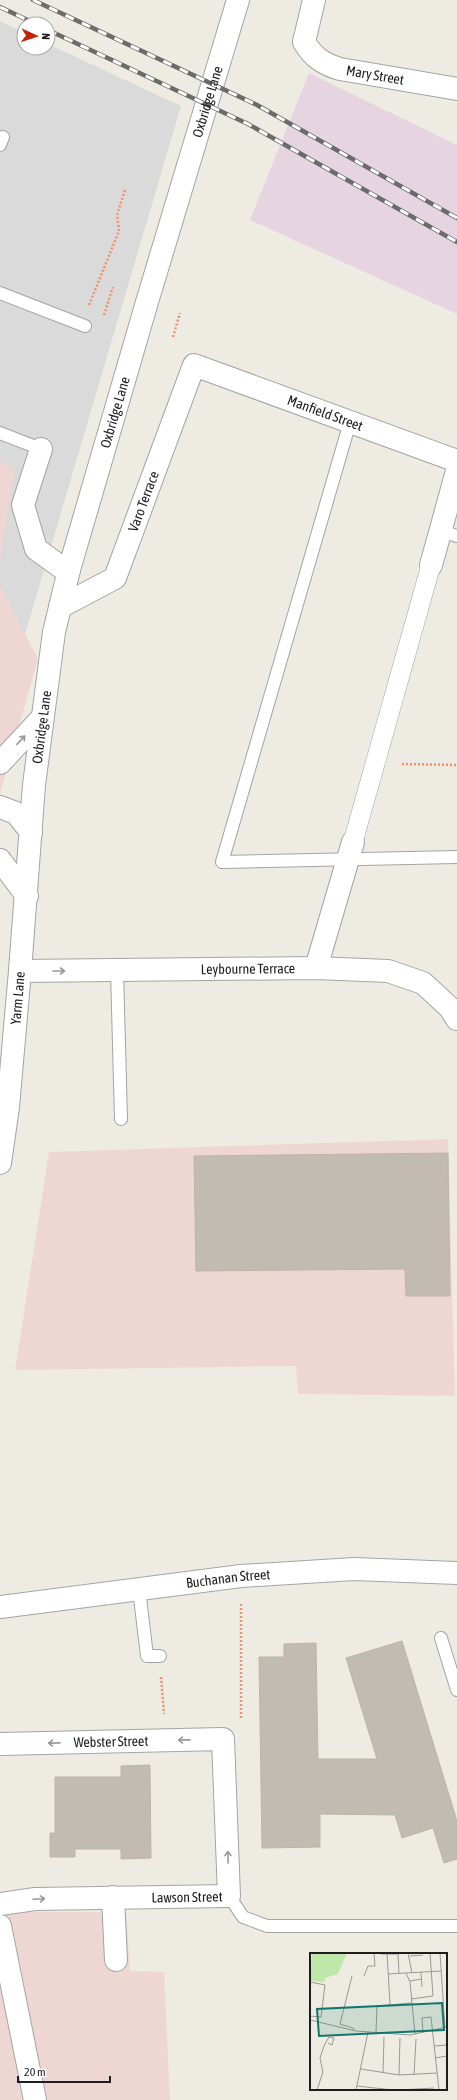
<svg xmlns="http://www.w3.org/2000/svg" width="457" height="2100" viewBox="0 0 457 2100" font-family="'Asap Condensed',sans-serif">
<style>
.residential{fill:#dbdada}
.commercial{fill:#eed7d2}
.industrial{fill:#e7d4e1}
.building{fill:#c2bbb2;stroke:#bfb4a5}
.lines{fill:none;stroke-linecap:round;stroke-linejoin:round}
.service-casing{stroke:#a4a4a4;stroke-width:14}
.pedestrian-casing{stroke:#a4a4a4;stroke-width:20}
.minor-casing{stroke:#a4a4a4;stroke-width:24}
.tertiary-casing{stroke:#a4a4a4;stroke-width:24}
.path{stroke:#f68e6b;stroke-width:2.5;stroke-dasharray:2 2;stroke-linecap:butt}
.service{stroke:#fff;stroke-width:12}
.pedestrian{stroke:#fff;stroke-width:19}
.minor{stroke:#fff;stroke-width:22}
.tertiary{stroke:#fff;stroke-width:22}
.rail-casing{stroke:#6b6b6b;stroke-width:4.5}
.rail{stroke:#fff;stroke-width:3;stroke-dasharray:9;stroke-linecap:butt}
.oneway{stroke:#999}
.labels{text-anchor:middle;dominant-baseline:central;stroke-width:3.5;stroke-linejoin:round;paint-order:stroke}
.street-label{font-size:14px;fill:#1d1d1d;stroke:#fff}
.inset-road{fill:none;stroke:#9a9993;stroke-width:1}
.view{fill:#0f766e;fill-opacity:0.15;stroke:#0f766e;stroke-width:2}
.inset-edge{fill:none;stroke:#1d1d1d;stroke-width:2}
</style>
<rect width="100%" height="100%" fill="#eeece2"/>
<path class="residential" d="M 0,21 L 24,33 L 24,48 L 48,48 L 48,44 L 181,106 L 24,638 L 0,664 Z"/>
<path class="commercial" d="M 0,461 L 15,468 L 0,560 Z
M 0,585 L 38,659 L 0,794 Z
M 448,1139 L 455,1396 L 298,1394 L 296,1366 L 15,1370 L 49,1152 Z
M 0,1912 L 126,1912 L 130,1971 L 164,1972 L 170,2100 L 0,2100 Z"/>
<path class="industrial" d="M 309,73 L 457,145 L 457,314 L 250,220 Z"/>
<path class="building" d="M 448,1153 L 450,1296 L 406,1296 L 405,1269 L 196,1271 L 194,1156 Z
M 402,1641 L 457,1821 L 457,1859 L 444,1863 L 433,1828 L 402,1838 L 395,1815 L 320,1814 L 320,1847 L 262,1848 L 259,1657 L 284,1657 L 284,1644 L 316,1643 L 318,1759 L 377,1759 L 346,1658 Z
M 150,1765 L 151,1858 L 121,1859 L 121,1849 L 75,1849 L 75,1857 L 50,1857 L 50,1833 L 55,1833 L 55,1777 L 121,1777 L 121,1766 Z"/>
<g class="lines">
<defs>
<path id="service" d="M 0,145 L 3,137
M 0,293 L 85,326
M 350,422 L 222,862 L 457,857
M 0,433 L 41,449
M 441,531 L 457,536
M 117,971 L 121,1119
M 139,1589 L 147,1656 L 160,1656
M 441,1638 L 457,1690
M 229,1896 L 243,1917 L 267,1926 L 457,1926"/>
<path id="pedestrian" d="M 353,842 L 431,565"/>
<g id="minor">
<path id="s1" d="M 314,0 L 304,42 C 313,57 323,64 340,69 L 457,89"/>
<path d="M 41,449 L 23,505 L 36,549 L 61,567 L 69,570"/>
<path d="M 431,565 L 457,471"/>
<path id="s2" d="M 60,607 L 115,578 L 194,365 L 457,461"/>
<path d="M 316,968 L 353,842"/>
<path id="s3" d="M 20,971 L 316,968 L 388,971 L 423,983 L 450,1008 L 457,1019"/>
<path id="s4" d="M 0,1607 L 241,1576 L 354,1569 L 457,1573"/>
<path id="s5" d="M 0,1744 L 223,1739 L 229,1896 L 35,1899 L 0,1904"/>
<path d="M 113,1897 L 116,1960"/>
</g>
<g id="tertiary">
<path d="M 0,763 L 42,718"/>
<path d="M 0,807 L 16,813 L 31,832"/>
<path d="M 0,860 L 27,896"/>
<path id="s6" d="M 0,1163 L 8,1107 L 20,971 L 34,785 L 54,632 L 69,570 L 147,302 L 238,0"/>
<path d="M 0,1926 L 35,2100"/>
</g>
</defs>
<use href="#service" class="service-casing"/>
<use href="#pedestrian" class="pedestrian-casing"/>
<use href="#minor" class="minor-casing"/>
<use href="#tertiary" class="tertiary-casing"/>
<path class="path" d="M 89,305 L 119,231 L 117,215 L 125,190
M 104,315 L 113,287
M 173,337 L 180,313
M 402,764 L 457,765
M 161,1677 L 164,1714
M 241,1718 L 241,1603"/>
<use href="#service" class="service"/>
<use href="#pedestrian" class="pedestrian"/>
<use href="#minor" class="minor"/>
<use href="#tertiary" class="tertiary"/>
<defs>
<path id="rail" d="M 33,0 L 257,105 L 457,218
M 0,7 L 36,24
M 48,30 L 248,124 L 457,242"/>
</defs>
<use href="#rail" class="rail-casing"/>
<use href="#rail" class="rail"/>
</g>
<defs><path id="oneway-shaft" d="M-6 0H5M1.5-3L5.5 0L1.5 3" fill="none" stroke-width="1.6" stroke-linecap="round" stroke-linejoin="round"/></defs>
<g class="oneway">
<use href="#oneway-shaft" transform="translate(21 740) rotate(-47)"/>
<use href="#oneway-shaft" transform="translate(59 971)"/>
<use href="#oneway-shaft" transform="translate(184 1740) rotate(179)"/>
<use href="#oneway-shaft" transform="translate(54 1743) rotate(179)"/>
<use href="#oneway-shaft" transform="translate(228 1857) rotate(-92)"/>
<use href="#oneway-shaft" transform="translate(39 1899) rotate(-3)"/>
</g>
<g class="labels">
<g class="street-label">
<text stroke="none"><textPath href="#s1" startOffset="125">Mary Street</textPath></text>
<text stroke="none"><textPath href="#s6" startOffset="1086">Oxbridge Lane</textPath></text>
<text stroke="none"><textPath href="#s6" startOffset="762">Oxbridge Lane</textPath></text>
<text stroke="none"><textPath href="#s2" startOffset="429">Manfield Street</textPath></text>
<text stroke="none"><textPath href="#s2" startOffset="144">Varo Terrace</textPath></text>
<text stroke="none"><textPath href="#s6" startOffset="438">Oxbridge Lane</textPath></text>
<text stroke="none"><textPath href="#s3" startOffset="228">Leybourne Terrace</textPath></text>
<text stroke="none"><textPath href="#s6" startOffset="166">Yarm Lane</textPath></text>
<text stroke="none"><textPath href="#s4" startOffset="230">Buchanan Street</textPath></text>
<text stroke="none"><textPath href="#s5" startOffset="111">Webster Street</textPath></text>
<text transform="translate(187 1897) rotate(-1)">Lawson Street</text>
</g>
</g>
<g transform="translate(310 1953)">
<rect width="137" height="137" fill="#eeece2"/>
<path d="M 2,0 L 25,1 L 37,0 L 28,21 L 15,25 L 15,29 L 0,28 Z" fill="#bee7a9"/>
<path class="inset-road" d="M 77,0 L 80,51M 88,0 L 89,21M 98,0 L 102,20M 130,0 L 135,75M 71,1 L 88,1M 100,3 L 113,2M 111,19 L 112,34M 96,20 L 100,29 L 105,81M 78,21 L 131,18M 42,23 L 30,71 L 43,75 L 45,78M 54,23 L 58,13 L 65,13 L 64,0M 100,28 L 112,26M 0,29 L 15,32 L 11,64 L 0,63M 101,46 L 123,43 L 120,0M 0,67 L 46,78 L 100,82 L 137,74M 66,79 L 67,53 L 101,50M 113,80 L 112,65 L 121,64 L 129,137M 124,93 L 137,92M 125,105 L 137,103M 51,116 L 89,122 L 127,120M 73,120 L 74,84M 89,122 L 90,85M 104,122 L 106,86M 47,133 L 83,137M 7,137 L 13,119 L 10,105 L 14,93 L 19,84 L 24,85 L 22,92 L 18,90M 46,137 L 58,79M 89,137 L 124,135"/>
<path class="view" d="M 132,50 L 134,77 L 9,83 L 7,56 Z"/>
<rect width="137" height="137" class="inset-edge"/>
</g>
<g transform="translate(36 36) rotate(93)"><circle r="19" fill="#ffffff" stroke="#a5a5a5"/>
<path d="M0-3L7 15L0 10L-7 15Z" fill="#c42205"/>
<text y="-6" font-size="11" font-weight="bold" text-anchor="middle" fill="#1d1d1d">N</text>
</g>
<path d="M18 2076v6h92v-6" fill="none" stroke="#1d1d1d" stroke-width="2"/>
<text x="24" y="2076" font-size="12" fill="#1d1d1d" stroke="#ffffff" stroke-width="3" paint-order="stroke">20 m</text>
</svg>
